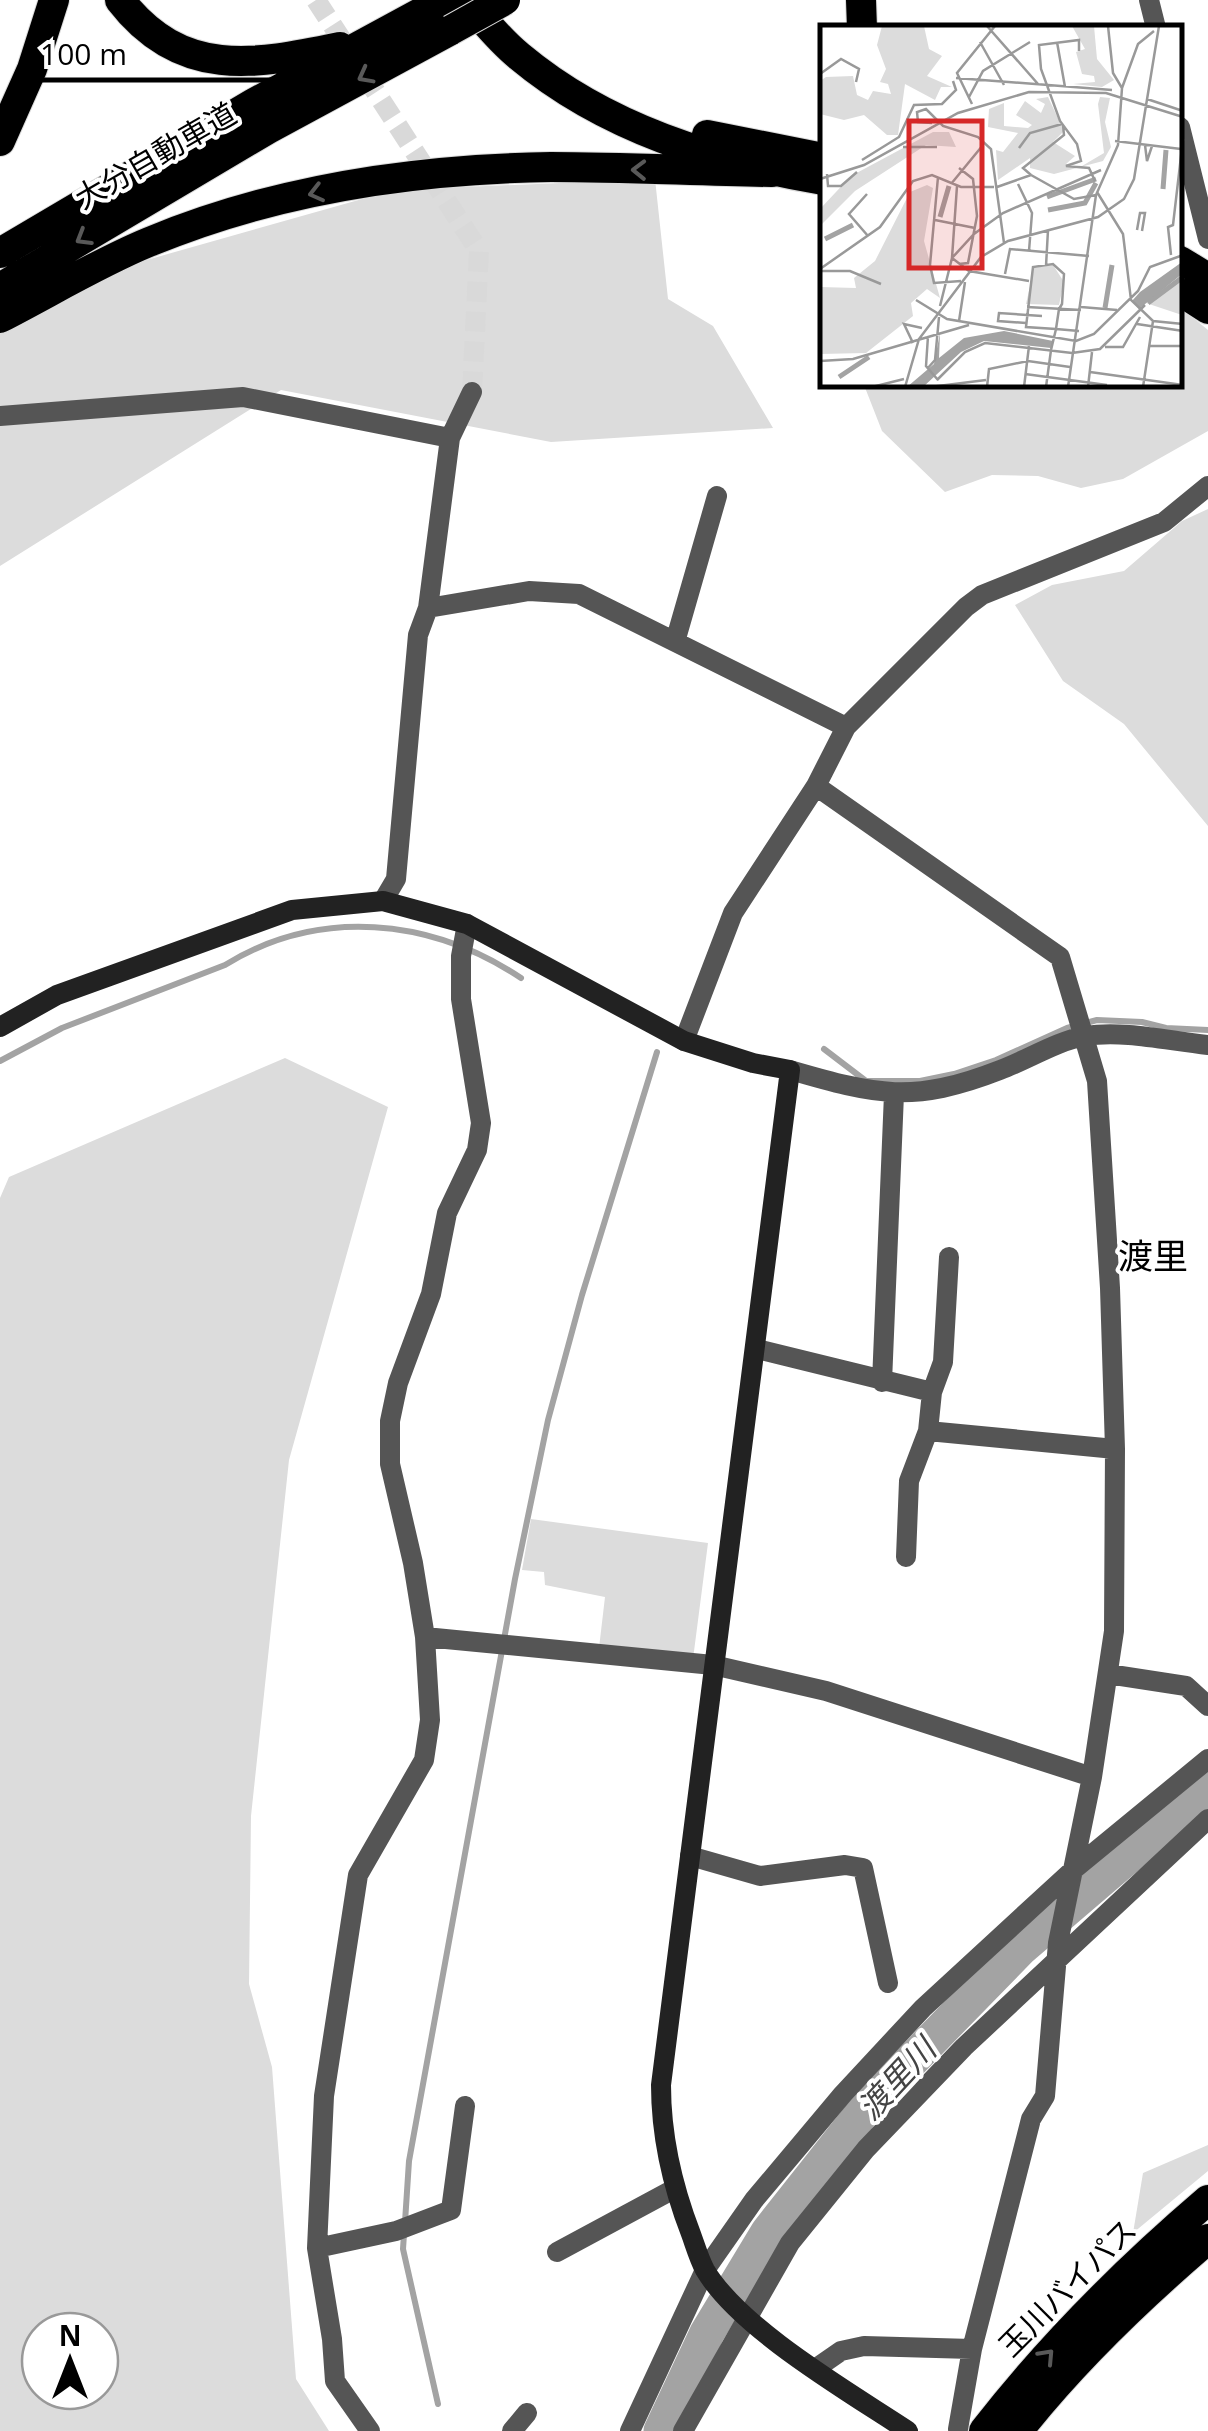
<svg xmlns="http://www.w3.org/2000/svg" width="1208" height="2431" viewBox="0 0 1208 2431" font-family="'Open Sans','Noto Sans JP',sans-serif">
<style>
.green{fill:#dcdcdc;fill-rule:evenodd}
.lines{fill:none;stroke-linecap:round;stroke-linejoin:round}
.stream{stroke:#a3a3a3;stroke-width:6}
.river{stroke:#a3a3a3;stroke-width:35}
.street-tunnel{stroke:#d9d9d9;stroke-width:20;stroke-dasharray:20 10;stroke-linecap:butt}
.highway-casing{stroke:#dbdbdb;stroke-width:32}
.street{stroke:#555;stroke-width:20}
.secondary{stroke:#222;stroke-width:20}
.highway{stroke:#000;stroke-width:30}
.highway-bridge-casing{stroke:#dbdbdb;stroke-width:32;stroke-linecap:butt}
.highway-bridge{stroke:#000;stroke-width:30}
.oneway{stroke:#595959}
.labels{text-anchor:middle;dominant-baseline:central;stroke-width:8;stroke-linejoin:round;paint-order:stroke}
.street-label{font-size:30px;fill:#000;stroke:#fff}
.water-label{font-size:32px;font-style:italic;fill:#444;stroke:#fff}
.quarter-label{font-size:35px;fill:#000;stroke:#fff}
.inset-river{fill:none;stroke:#a3a3a3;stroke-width:5}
.inset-road{fill:none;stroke:#999;stroke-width:2.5}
.view{fill:#d62828;fill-opacity:0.15;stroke:#d62828;stroke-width:5}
.inset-edge{fill:none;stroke:#000;stroke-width:5}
</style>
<rect width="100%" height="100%" fill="#fff"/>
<path class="green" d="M 655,179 L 668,299 L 713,326 L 773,428 L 551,442 L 281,390 L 0,566 L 0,329 L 136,263 L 394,190 Z
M 1181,308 L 1208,330 L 1208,431 L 1123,479 L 1081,488 L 1038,476 L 992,475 L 945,492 L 882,431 L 864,385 L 1180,385 Z
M 1208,509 L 1208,826 L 1124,724 L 1063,681 L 1015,605 L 1052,585 L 1124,571 L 1182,521 Z
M 285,1058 L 388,1107 L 289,1460 L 251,1816 L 249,1984 L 272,2067 L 296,2379 L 329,2431 L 0,2431 L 0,1198 L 9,1177 ZM 40,2331 L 100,2331 L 100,2391 L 40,2391 Z
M 531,1519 L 708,1543 L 693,1659 L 599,1648 L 605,1597 L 545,1585 L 544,1572 L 522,1570 Z
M 1208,2145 L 1208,2171 L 1133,2233 L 1143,2173 Z"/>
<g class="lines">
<path class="stream" d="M 824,1049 L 866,1081 L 920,1081 L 954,1074 L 996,1060 L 1067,1028 L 1097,1020 L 1142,1022 L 1166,1028 L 1208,1030
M 0,1061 L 62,1028 L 225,965 C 319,907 431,918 521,978
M 405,2222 L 409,2161 L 515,1579 L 548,1420 L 582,1295 L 657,1052
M 404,2234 L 403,2249 L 438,2404"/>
<path class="river" d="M 661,2431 L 707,2333 L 768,2232 L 870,2103 L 1020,1949 L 1208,1788"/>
<path class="street-tunnel" d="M 316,0 L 479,251 L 472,392"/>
<defs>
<path id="highway" d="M 120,0 C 181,79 254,65 340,47
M 466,0 C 483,19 499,40 519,56 C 605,128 715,162 823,180
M 861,0 L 862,28
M 707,135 L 823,158
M 0,141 L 32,69 L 54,0
M 0,253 L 254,103 L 444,0
M 1180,261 L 1208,278
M 0,288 L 268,129 L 451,30
M 1180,291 L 1208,309
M 0,318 C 49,293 98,263 149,242 C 274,190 416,169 551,167 C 624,167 698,171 772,172
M 984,2431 C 1050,2346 1126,2270 1208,2200
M 1018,2431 C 1073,2361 1140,2297 1208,2239"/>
</defs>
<use href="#highway" class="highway-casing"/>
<path class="street" d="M 1149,0 L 1156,28
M 1180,127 L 1208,239
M 0,416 L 243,397 L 450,438
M 428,608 L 529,591 L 579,594 L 846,727
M 675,642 L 717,496
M 383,901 L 396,879 L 418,635 L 428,608 L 450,438 L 472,392
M 684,1041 L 733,913 L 816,786 L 846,727 L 966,607 L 982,595 L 1164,522 L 1208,486
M 790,1070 C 876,1095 913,1104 1000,1070 C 1027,1060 1057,1041 1085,1036 C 1125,1030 1168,1041 1208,1045
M 757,1349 L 932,1392
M 882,1382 L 894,1094
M 928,1431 L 1115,1449
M 906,1557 L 909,1481 L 928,1431 L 932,1392 L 943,1362 L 949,1257
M 425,1637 L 713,1665 L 826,1691 L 1092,1777
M 1108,1674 L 1186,1686 L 1208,1706
M 690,1856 L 760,1876 L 845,1865 L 863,1868 L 888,1983
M 317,2248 L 396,2231 L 451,2210 L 465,2106
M 557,2252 L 674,2189
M 815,2369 L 841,2351 L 864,2346 L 972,2349 L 1031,2119 L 1045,2096 L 1058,1943 L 1092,1777 L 1114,1631 L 1115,1449 L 1110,1288 L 1097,1081 L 1060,957 L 816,786
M 958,2429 L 972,2349
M 370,2431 L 335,2381 L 332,2339 L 317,2248 L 324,2096 L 358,1875 L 424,1760 L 430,1720 L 425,1637 L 413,1563 L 390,1464 L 390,1421 L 398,1383 L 431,1294 L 447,1213 L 477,1150 L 481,1123 L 461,999 L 461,956 L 467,924
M 512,2431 L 527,2413
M 630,2431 L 705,2270 L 754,2200 L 843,2094 L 923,2008 L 1073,1870 L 1208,1759
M 683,2431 L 790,2243 L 866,2149 L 964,2047 L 1208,1819"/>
<path class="secondary" d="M 0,1027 L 57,995 L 292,910 L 383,901 L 467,924 L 684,1041 L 753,1063 L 790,1070 L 661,2085 C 661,2138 672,2185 691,2234 C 695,2245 699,2259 705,2270 C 740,2329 849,2392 908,2431"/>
<use href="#highway" class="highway"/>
<defs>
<path id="highway-bridge" d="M 451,30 L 505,0"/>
</defs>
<use href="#highway-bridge" class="highway-bridge-casing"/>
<use href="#highway-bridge" class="highway-bridge"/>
</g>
<defs><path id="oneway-chevron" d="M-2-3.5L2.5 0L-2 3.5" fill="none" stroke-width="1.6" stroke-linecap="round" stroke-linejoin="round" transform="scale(2.5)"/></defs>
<g class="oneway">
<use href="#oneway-chevron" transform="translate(365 76) rotate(152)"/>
<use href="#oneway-chevron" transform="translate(639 170) rotate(-179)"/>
<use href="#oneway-chevron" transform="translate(316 193) rotate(166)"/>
<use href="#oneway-chevron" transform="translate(83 238) rotate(149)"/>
<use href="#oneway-chevron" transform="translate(1047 2356) rotate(-47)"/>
</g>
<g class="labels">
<g class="street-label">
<text transform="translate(155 155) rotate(-30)">大分自動車道</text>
<text transform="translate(1067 2287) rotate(-45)">玉川バイパス</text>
</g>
<g class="water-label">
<text transform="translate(896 2078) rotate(-47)">渡里川</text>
</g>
<g class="quarter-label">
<text x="1153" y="1255">渡里</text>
</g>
</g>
<g transform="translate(820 25)">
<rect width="362" height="362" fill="#fff"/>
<path d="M 62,1 L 104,1 L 109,24 L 122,31 L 107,51 L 132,62 L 121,62 L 115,75 L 85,59 L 78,110 L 67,110 L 44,90 L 24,95 L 0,89 L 0,56 L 6,52 L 33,51 L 37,70 L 48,75 L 53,66 L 71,69 L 68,59 L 60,57 L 66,44 L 57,20 ZM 252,1 L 274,1 L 277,34 L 294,55 L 282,62 L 253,59 L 275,57 L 274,51 L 262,49 L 256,27 L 265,24 ZM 228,72 L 244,106 L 233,117 L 255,131 L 246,139 L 262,141 L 284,128 L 278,79 L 280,72 L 290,73 L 285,97 L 291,122 L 283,136 L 234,149 L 210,143 L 210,133 L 178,155 L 176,125 L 183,127 L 198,108 L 168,102 L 169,84 L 184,78 L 184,101 L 208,103 L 212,100 L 196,90 L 205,76 L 221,88 L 225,79 L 216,74 ZM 113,107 L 129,107 L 136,122 L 106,120 L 35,166 L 0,201 L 0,184 L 31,151 ZM 107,160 L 113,163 L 104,216 L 120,273 L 107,264 L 91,278 L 93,291 L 46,328 L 0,329 L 0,262 L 36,263 L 34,253 L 55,236 L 90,167 ZM 233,240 L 244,257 L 239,280 L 206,279 L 214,243 ZM 362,250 L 362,290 L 326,278 Z" fill="#dcdcdc"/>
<path d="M 362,237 L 362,249 L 319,284 L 312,276 L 320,267 ZM 184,306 L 233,316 L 231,323 L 164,316 L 141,327 L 103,362 L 87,362 L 114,339 L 120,308 L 119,333 L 144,313 Z" fill="#a3a3a3"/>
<path class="inset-river" d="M 343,164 L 346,125M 227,172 L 276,154M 228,185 L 265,178 L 276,158M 120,192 L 129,161M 5,214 L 33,200M 328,278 L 363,252M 285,283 L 292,240M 19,352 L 49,332"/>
<path class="inset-road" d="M 167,1 L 218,59M 160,17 L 184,60M 237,17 L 245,62M 259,26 L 259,15 L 219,20 L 221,44 L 240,96 L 257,119 L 261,136 L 246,141 L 269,143 L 275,156M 0,49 L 21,34 L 39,44 L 36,57M 136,53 L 292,65M 302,63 L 318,19 L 334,6M 149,72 L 163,46 L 210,17M 327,74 L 363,86M 152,79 L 137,48 L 175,1M 112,98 L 98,97 L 97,87 L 106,84 L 123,101 L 158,112 L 171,124 L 184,218M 295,116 L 361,124M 325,120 L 327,136 L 332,121M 83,122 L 117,122M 199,123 L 210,108 L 242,99M 42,135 L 79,112 L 94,80 L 122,79 L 136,65 L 133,56M 7,149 L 8,161 L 21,161 L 37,147M 211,150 L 203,143 L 244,110 L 243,100M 211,150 L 254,174 L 276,170M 118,152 L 110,240 L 114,258 L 141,256M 0,154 L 44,140 L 138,88 L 209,67 L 286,68 L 363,92M 131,159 L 163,120M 198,159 L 212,188 L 209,226M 137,161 L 132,233 L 149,246 L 209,256M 177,162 L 211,150M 277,167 L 303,209 L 311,275 L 333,296 L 363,299M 47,169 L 29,189 L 48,211M 115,195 L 155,203M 317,205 L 320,188 L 325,188 L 322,206M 351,230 L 348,202 L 353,200 L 363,114M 139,239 L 148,238 L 157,191 L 153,154 L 139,143M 226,241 L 228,205M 0,244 L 60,202 L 93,156 L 112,150 L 141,162 L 174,162M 1,246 L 30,246 L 61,259M 185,249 L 190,224 L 269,231M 96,275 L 127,294 L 256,316 L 274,309 L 318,266 L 330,242 L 363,230M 120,281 L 132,233 L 154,209 L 183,188 L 281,145M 207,282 L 261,285M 261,282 L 297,285M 139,296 L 145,257M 206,298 L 178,296 L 179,288 L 222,291M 317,299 L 363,306M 108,311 L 106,341 L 118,355M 93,318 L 84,299 L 102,303M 329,321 L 360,321M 285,322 L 303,322 L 320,292M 0,336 L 33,334 L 149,300M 107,344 L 115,335 L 119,292M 270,347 L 363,360M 205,349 L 287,360M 117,355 L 145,327 L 165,318 L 252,328 L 280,324 L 325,280M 52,362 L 84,354M 85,362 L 99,314 L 161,232 L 188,216 L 278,192 L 304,174 L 314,154 L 339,1M 110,362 L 166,355M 167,362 L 169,344 L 208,336 L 250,342M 204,362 L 209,321M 226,362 L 231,325 L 236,304 L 239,284 L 242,279 L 244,249 L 233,239 L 213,242 L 206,302 L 236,304 L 259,306M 248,362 L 276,170 L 298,120 L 302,63 L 293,48 L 288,1M 268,362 L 272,327M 323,362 L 333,296"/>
<path class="view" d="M 89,96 L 162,96 L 162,243 L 89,243 Z"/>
<rect width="362" height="362" class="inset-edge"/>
</g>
<g transform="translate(70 2361)"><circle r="48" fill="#ffffff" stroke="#999999" stroke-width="2.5"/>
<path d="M0-8L18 38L0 25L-18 38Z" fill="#000000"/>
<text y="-15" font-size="28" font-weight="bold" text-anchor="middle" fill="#000000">N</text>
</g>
<path d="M25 65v15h300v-15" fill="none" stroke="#000000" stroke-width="5"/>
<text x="40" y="65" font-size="30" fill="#000000" stroke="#ffffff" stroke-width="8" paint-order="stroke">100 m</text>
</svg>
